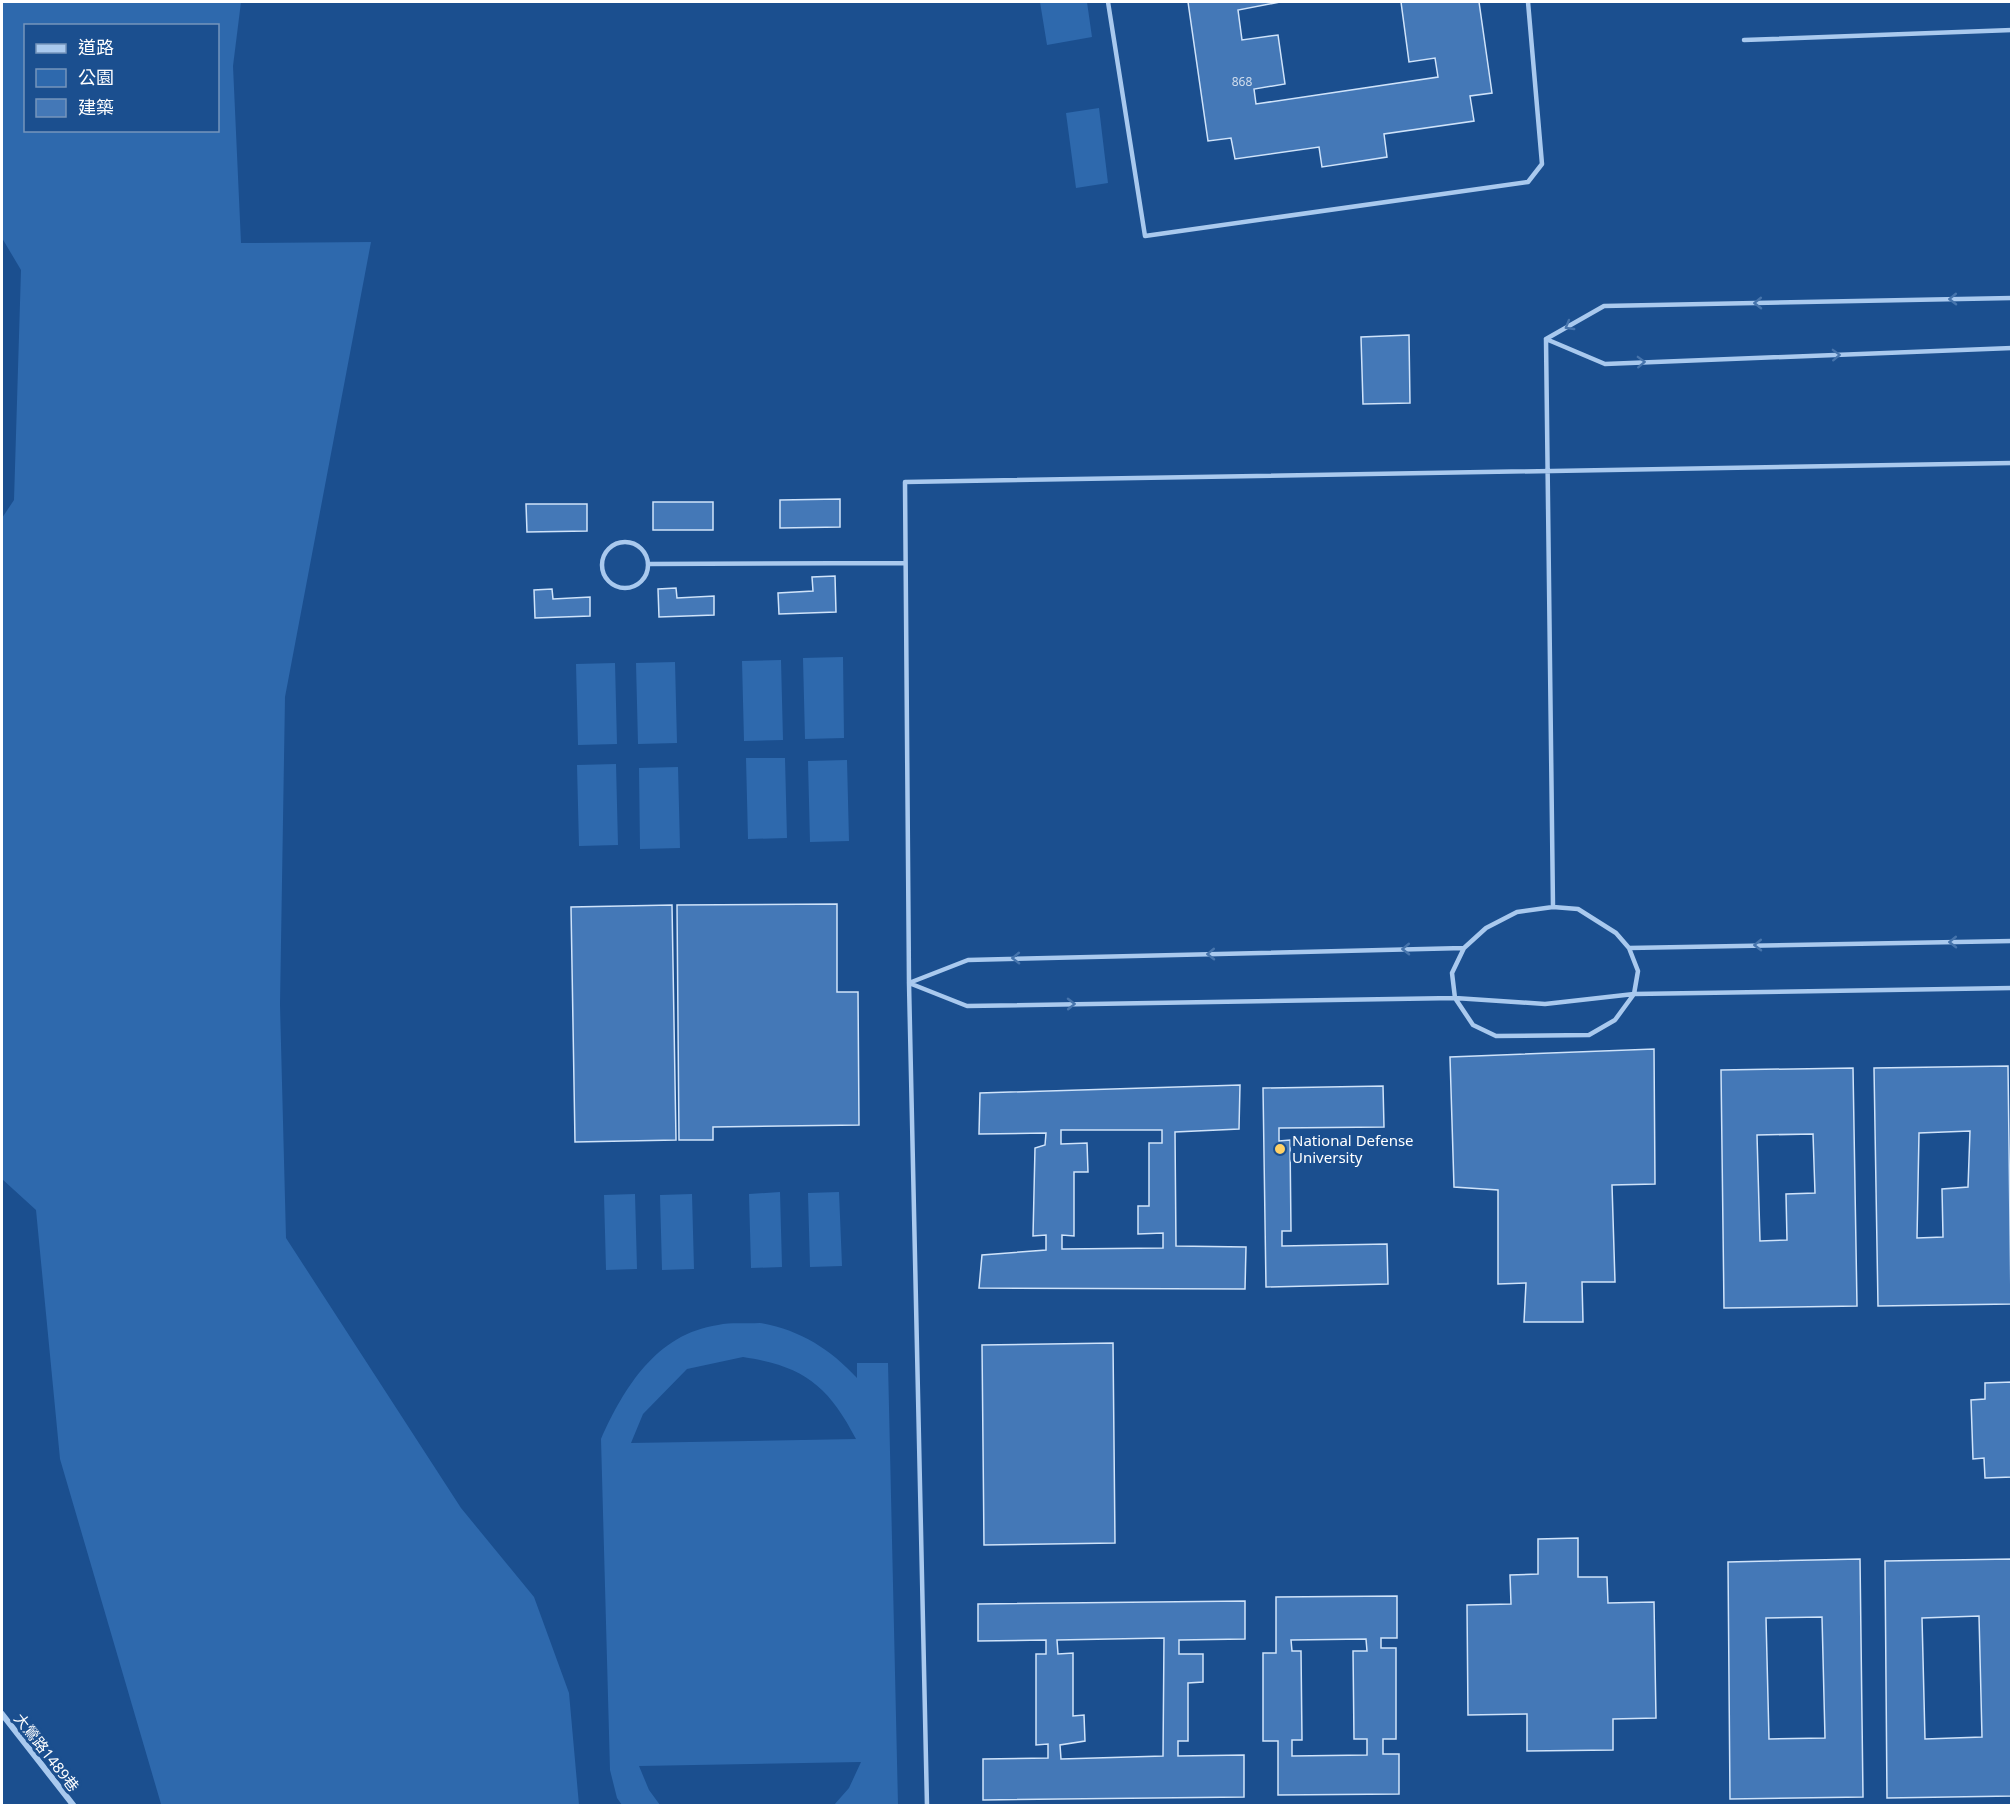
<svg xmlns="http://www.w3.org/2000/svg" width="2013" height="1807" viewBox="0 0 2013 1807" font-family="'Noto Sans','Noto Sans TC',sans-serif">
<style>
.green{fill:#2e69ad;fill-rule:evenodd}
.building{fill:#4478b7;stroke:#cfe3fa;stroke-width:1.5;fill-rule:evenodd}
.lines{fill:none;stroke-linecap:round;stroke-linejoin:round}
.lane{stroke:#a9c9ee;stroke-width:4.5}
.street{stroke:#a9c9ee;stroke-width:6}
.oneway{stroke:#4674ac}
.poi-dot{fill:#ffd166;stroke:#1b4f8f;stroke-width:2}
.labels{text-anchor:middle;dominant-baseline:central;stroke-width:6;stroke-linejoin:round;paint-order:stroke}
.number-label{font-size:12px;fill:#d0dded}
.poi-label{font-size:15px;fill:#fff;stroke:#1b4f8f;text-anchor:start}
.street-label{font-size:15px;fill:#fff;stroke:#1b4f8f}
</style>
<rect width="100%" height="100%" fill="#1b4f8f"/>
<path class="green" d="M 2,2 L 241,2 L 233,66 L 241,243 L 371,242 L 285,697 L 280,1005 L 286,1238 L 461,1508 L 534,1597 L 569,1693 L 579,1805 L 161,1804 L 60,1459 L 36,1210 L 2,1179 L 2,518 L 14,500 L 21,270 L 2,238 ZM 26,26 L 218,26 L 218,130 L 26,130 Z
M 1040,2 L 1087,2 L 1092,37 L 1047,45 Z
M 1099,108 L 1108,183 L 1076,188 L 1066,113 Z
M 843,657 L 844,738 L 805,739 L 803,658 Z
M 781,660 L 783,740 L 744,741 L 742,661 Z
M 675,662 L 677,743 L 638,744 L 636,663 Z
M 615,663 L 617,744 L 578,745 L 576,664 Z
M 746,758 L 785,758 L 787,838 L 748,839 Z
M 847,760 L 849,841 L 810,842 L 808,761 Z
M 616,764 L 618,845 L 579,846 L 577,765 Z
M 678,767 L 680,848 L 640,849 L 639,768 Z
M 780,1192 L 782,1267 L 751,1268 L 749,1194 Z
M 839,1192 L 842,1266 L 810,1267 L 808,1193 Z
M 635,1194 L 637,1269 L 606,1270 L 604,1195 Z
M 692,1194 L 694,1269 L 662,1270 L 660,1195 Z
M 760,1323 C 800,1330 830,1349 857,1378 L 857,1363 L 888,1363 L 898,1805 L 834,1805 L 849,1788 L 861,1762 L 639,1766 L 649,1790 L 660,1805 L 622,1805 L 617,1798 L 610,1770 L 601,1439 C 624,1388 656,1334 718,1325 C 731,1322 746,1324 760,1323 ZM 743,1357 C 803,1366 828,1385 856,1439 L 631,1443 L 643,1414 L 687,1369 Z"/>
<path class="building" d="M 1188,2 L 1280,2 L 1238,10 L 1242,40 L 1278,35 L 1285,84 L 1254,89 L 1256,104 L 1438,77 L 1435,58 L 1409,62 L 1401,2 L 1479,2 L 1492,93 L 1470,96 L 1474,121 L 1384,134 L 1387,157 L 1322,167 L 1319,147 L 1235,159 L 1231,138 L 1208,141 Z
M 1409,335 L 1410,403 L 1363,404 L 1361,337 Z
M 840,499 L 840,527 L 780,528 L 780,500 Z
M 653,502 L 713,502 L 713,530 L 653,530 Z
M 526,504 L 587,504 L 587,531 L 527,532 Z
M 835,576 L 836,612 L 779,614 L 778,593 L 813,591 L 812,577 Z
M 676,588 L 677,598 L 714,596 L 714,615 L 659,617 L 658,589 Z
M 552,589 L 553,599 L 590,597 L 590,616 L 535,618 L 534,590 Z
M 837,904 L 837,992 L 858,992 L 859,1125 L 713,1127 L 713,1140 L 679,1140 L 677,905 Z
M 672,905 L 676,1140 L 575,1142 L 571,907 Z
M 1654,1049 L 1655,1184 L 1612,1185 L 1615,1282 L 1582,1282 L 1583,1322 L 1524,1322 L 1526,1283 L 1498,1284 L 1498,1190 L 1454,1187 L 1450,1057 Z
M 2008,1066 L 2011,1304 L 1878,1306 L 1874,1068 ZM 1970,1131 L 1968,1187 L 1942,1189 L 1943,1237 L 1917,1238 L 1919,1133 Z
M 1853,1068 L 1857,1306 L 1724,1308 L 1721,1070 ZM 1813,1134 L 1815,1193 L 1786,1194 L 1787,1240 L 1760,1241 L 1757,1135 Z
M 1240,1085 L 1239,1129 L 1175,1132 L 1176,1246 L 1246,1247 L 1245,1289 L 979,1288 L 982,1255 L 1046,1250 L 1046,1235 L 1033,1236 L 1035,1148 L 1045,1145 L 1046,1133 L 979,1134 L 980,1093 ZM 1061,1130 L 1162,1130 L 1162,1143 L 1149,1143 L 1149,1206 L 1138,1206 L 1138,1234 L 1163,1233 L 1163,1248 L 1062,1249 L 1062,1235 L 1074,1236 L 1074,1172 L 1088,1172 L 1087,1143 L 1061,1144 Z
M 1383,1086 L 1384,1127 L 1279,1128 L 1279,1141 L 1290,1140 L 1291,1231 L 1282,1231 L 1282,1246 L 1387,1244 L 1388,1284 L 1266,1287 L 1263,1088 Z
M 1113,1343 L 1115,1543 L 984,1545 L 982,1345 Z
M 2012,1382 L 2012,1477 L 1985,1478 L 1984,1458 L 1973,1459 L 1971,1400 L 1985,1399 L 1985,1383 Z
M 1578,1538 L 1578,1577 L 1607,1577 L 1608,1603 L 1654,1602 L 1656,1718 L 1613,1719 L 1613,1750 L 1527,1751 L 1527,1714 L 1468,1715 L 1467,1605 L 1511,1604 L 1510,1575 L 1538,1574 L 1538,1539 Z
M 1860,1559 L 1863,1797 L 1730,1799 L 1728,1562 ZM 1822,1617 L 1825,1738 L 1769,1739 L 1766,1618 Z
M 2012,1559 L 2012,1796 L 1887,1798 L 1885,1561 ZM 1979,1616 L 1982,1737 L 1925,1739 L 1922,1618 Z
M 1397,1596 L 1397,1638 L 1381,1638 L 1381,1648 L 1396,1648 L 1396,1739 L 1383,1739 L 1383,1754 L 1399,1754 L 1399,1794 L 1278,1795 L 1278,1741 L 1263,1741 L 1263,1653 L 1276,1653 L 1276,1597 ZM 1366,1639 L 1367,1651 L 1353,1651 L 1354,1739 L 1367,1739 L 1367,1755 L 1292,1756 L 1292,1740 L 1302,1740 L 1301,1651 L 1292,1651 L 1291,1640 Z
M 1245,1601 L 1245,1639 L 1179,1640 L 1179,1654 L 1203,1654 L 1203,1682 L 1188,1683 L 1188,1741 L 1178,1741 L 1178,1756 L 1244,1755 L 1244,1797 L 983,1800 L 983,1759 L 1048,1758 L 1048,1744 L 1036,1745 L 1036,1654 L 1046,1654 L 1046,1640 L 978,1641 L 978,1604 ZM 1164,1638 L 1163,1756 L 1061,1759 L 1060,1745 L 1085,1741 L 1084,1715 L 1073,1716 L 1073,1653 L 1058,1654 L 1057,1640 Z"/>
<g class="lines">
<path class="lane" d="M 1108,2 L 1145,236 L 1528,182 L 1542,164 L 1528,2
M 1744,40 L 2012,30
M 1546,339 L 1553,907
M 1546,339 L 1604,306 L 2012,298
M 1546,339 L 1605,364 L 2012,348
M602 565a23 23 0 1 1 46 0a23 23 0 1 1-46 0Z
M 649,564 L 905,563
M 1553,907 L 1578,909 L 1616,933 L 1629,948 L 1638,971 L 1634,994 L 1615,1020 L 1589,1035 L 1496,1036 L 1473,1025 L 1455,998 L 1452,973 L 1464,948 L 1486,928 L 1517,912 Z
M 1464,948 L 968,960 L 909,983 L 967,1006 L 1455,998 L 1545,1004 L 1634,994 L 2012,988
M 1629,948 L 2012,941
M 927,1806 L 909,983 L 905,482 L 2012,463"/>
<path class="street" d="M 2,1714 L 74,1806"/>
</g>
<defs><path id="oneway-chevron" d="M-2-3.5L2.5 0L-2 3.5" fill="none" stroke-width="1.6" stroke-linecap="round" stroke-linejoin="round" transform="scale(1.5)"/></defs>
<g class="oneway">
<use href="#oneway-chevron" transform="translate(1953 299) rotate(179)"/>
<use href="#oneway-chevron" transform="translate(1758 303) rotate(179)"/>
<use href="#oneway-chevron" transform="translate(1569 326) rotate(150)"/>
<use href="#oneway-chevron" transform="translate(1836 355) rotate(-2)"/>
<use href="#oneway-chevron" transform="translate(1641 362) rotate(-2)"/>
<use href="#oneway-chevron" transform="translate(1953 942) rotate(179)"/>
<use href="#oneway-chevron" transform="translate(1758 945) rotate(179)"/>
<use href="#oneway-chevron" transform="translate(1406 949) rotate(179)"/>
<use href="#oneway-chevron" transform="translate(1211 954) rotate(179)"/>
<use href="#oneway-chevron" transform="translate(1016 958) rotate(179)"/>
<use href="#oneway-chevron" transform="translate(1071 1004) rotate(-1)"/>
</g>
<circle class="poi-dot" cx="1280" cy="1149" r="6"/>
<g class="labels">
<g class="number-label">
<text x="1242" y="81">868</text>
</g>
<g class="poi-label">
<text x="1292" y="1140">National Defense<tspan x="1292" dy="17">University</tspan></text>
</g>
<g class="street-label">
<text transform="translate(47 1752) rotate(52)">大鶯路1489巷</text>
</g>
</g>
<rect width="2013" height="1807" fill="none" stroke="#ffffff" stroke-width="6"/>
<rect x="24" y="24" width="195" height="108" fill="#1b4f8f" stroke="#7695bc" stroke-width="1.5"/>
<rect x="36" y="44" width="30" height="9" fill="#a9c9ee" stroke="#7695bc" stroke-width="1.5"/>
<text x="78" y="54" font-size="18" fill="#ffffff">道路</text>
<rect x="36" y="69" width="30" height="18" fill="#2e69ad" stroke="#7695bc" stroke-width="1.5"/>
<text x="78" y="84" font-size="18" fill="#ffffff">公園</text>
<rect x="36" y="99" width="30" height="18" fill="#4478b7" stroke="#7695bc" stroke-width="1.5"/>
<text x="78" y="114" font-size="18" fill="#ffffff">建築</text>
</svg>
